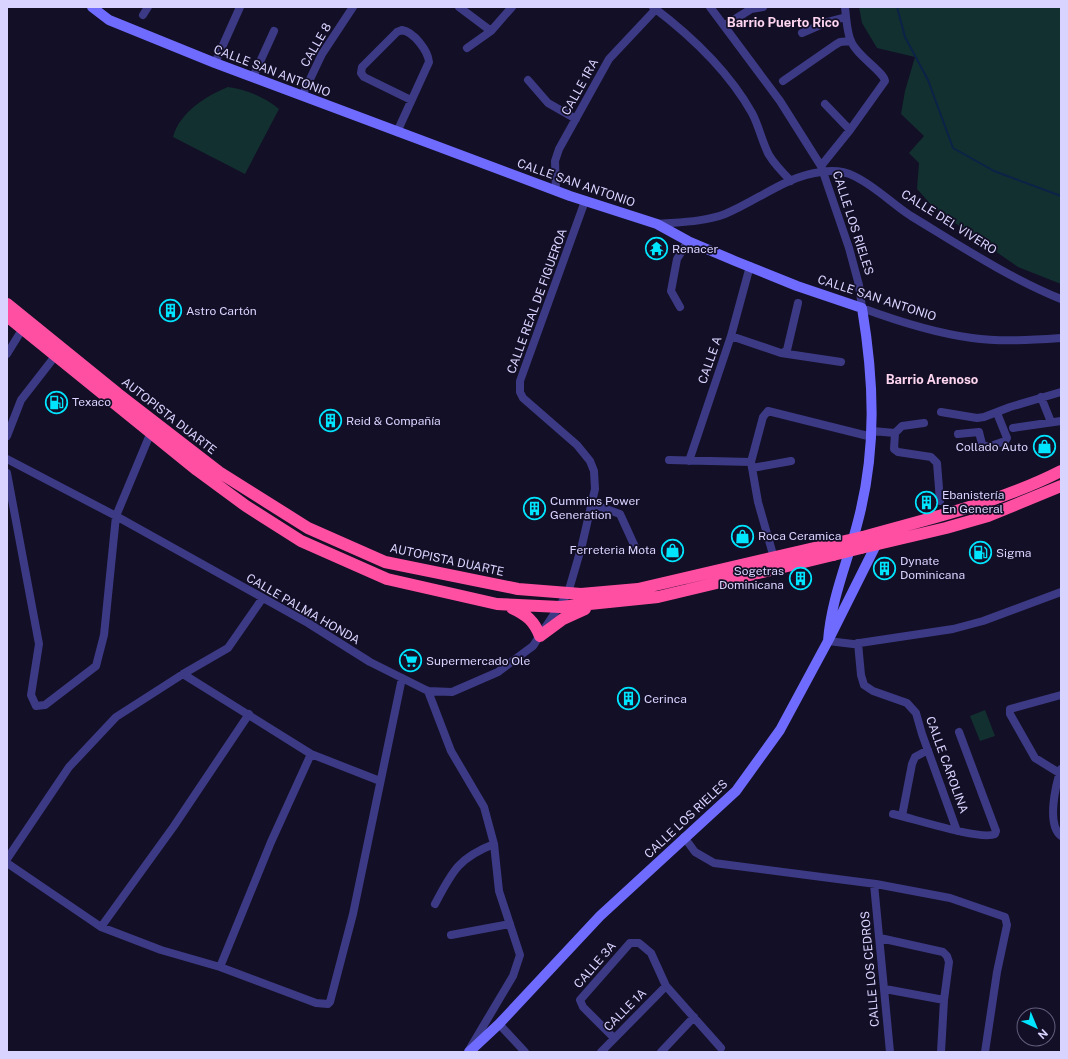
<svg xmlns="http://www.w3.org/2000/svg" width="1068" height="1059" viewBox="0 0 1068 1059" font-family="'Public Sans',sans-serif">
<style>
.green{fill:#12302f}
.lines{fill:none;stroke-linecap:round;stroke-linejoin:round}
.stream{stroke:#0c2248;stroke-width:2}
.street{stroke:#3d3a85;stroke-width:8}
.secondary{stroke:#6f6bff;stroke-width:10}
.highway{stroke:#ff4fa3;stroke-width:12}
.highway-bridge{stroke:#ff4fa3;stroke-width:12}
.labels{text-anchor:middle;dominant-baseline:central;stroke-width:3.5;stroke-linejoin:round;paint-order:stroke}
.street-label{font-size:12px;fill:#d9d4ff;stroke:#130f26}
.poi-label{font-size:12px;fill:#d9d4ff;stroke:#130f26;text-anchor:start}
.neighbourhood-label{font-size:13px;font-weight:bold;fill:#ffd6f0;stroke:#130f26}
</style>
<rect width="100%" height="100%" fill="#130f26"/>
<path class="green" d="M 859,7 L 1061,7 L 1061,284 L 1018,267 L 935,209 L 917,189 L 919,163 L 909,153 L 924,136 L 901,114 L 905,91 L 915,57 L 877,48 L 862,23 Z
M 228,87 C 247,90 263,96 279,109 L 245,174 L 173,137 C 180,112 206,96 228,87 Z
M 985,710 L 995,736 L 980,741 L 970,716 Z"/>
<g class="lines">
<path class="stream" d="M 897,7 L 905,37 L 928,80 L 953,148 L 994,171 L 1061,196"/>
<path class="street" d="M 459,7 L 491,31
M 653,7 C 690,35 729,72 752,113 C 759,126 762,142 769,155 C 775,165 783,173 791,181
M 710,7 L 780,101 L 821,166 L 849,248 L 859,285 L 862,308 C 897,321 935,333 972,338 C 1001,342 1032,340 1061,338
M 143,15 L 148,7
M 724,26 L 751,9 L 763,7
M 802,33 L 827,22 L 846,17
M 467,48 L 491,31 L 512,7
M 215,63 L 240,7
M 253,77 L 274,31
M 528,80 L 548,103 L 576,119
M 783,81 L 835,45 L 840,42 L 851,41
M 302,96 L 322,54 L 353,7
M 825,104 L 850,130
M 397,132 L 429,62 C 428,51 414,32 402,30 L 397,32 L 362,67 L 361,73 L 364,77 L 411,100
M 821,166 L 850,130 L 885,81 C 884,72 856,55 851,41 C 847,33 846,16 845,7
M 556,191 L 555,161 L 559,149 L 609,59 L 656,9
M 657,224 C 679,222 704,222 725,214 C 757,201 786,176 821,172 C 832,170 844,171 854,176 C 875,186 891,203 911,216 C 959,245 1009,278 1061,299
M 680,307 L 671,291 L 677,259 L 688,241
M 731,336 L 781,353 L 841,362
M 784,352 L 787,350 L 798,303
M 7,354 L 23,328
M 1041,397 L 1051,422
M 941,412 L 977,418 L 984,417 L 1010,407 L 1061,392
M 1013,428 L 1061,421
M 872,431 L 895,433 L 894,449 L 898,452 L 931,457 L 937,463 L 940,501
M 895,433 L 902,426 L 924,423
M 958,434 L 979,432 L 982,444 L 988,447 L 1005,441 L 1007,438 L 997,413
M 7,436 L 21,400 L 56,355
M 7,459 L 116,516 L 308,623 L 370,662 L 428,691 L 452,692 L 498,672 L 533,646 L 568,593 L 582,545 L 595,489 L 594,471 L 590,461 L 577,445 L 523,398 L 520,392 L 520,381 L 585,201
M 669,460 L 751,462
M 689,461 L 731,336 L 750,266
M 752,468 L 791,461
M 7,473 L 39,644 L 31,695 L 36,706 L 45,705 L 96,666 L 104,635 L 116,516 L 151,432
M 592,504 L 620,514 L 636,549
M 774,558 L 758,502 L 751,462 L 763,417 L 768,411 L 872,437
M 828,641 L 853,644 L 953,629 L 983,621 L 1061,592
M 858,643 L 861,675 L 864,685 L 873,691 L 907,703 L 916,713 L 922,734 L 957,831
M 183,674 L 311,754 L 380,781
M 428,691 L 451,751 L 484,807 L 494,844 L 499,891 L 520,955 L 513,976 L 469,1050
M 1061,695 L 1010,709 L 1010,714 L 1035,758 L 1061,774
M 1061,769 C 1056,784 1046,824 1061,836
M 893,814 C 912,818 981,841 995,834 L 996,831 L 959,732
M 902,816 L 912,764 L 915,757 L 928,750
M 684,837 L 695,852 L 714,863 L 876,884 L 950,898 L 1005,917 L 1007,925 L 997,972 L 985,1052
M 7,859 L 69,767 L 116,717 L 183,674 L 228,648 L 262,599
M 7,863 L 101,927 L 161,950 L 220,967 L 316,1003 L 328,1004 L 330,1002 L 353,914 L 402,678
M 874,884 L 890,1052
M 435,904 C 452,872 458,858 494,844
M 101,927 L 174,826 L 249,714
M 451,935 L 510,924
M 880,938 L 943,952 L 947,956 L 949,962 L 944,1000 L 941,1052
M 220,967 L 271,842 L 311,754
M 885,989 L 944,1000
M 499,1024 L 525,1052
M 614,1038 L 583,1007 L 580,1000 L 630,943 L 639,943 L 651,953 L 666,986 L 721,1048
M 601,1052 L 666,986
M 661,1052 L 694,1017"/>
<path class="secondary" d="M 92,7 L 109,20 L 215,63 L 570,196 L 657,224 L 688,241 L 735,261 L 797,286 L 862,308 C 874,380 877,449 858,521 C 848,561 831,599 828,641
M 469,1052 L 499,1024 L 600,916 L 736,791 L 780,730 L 828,641 L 877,543"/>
<path class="highway" d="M 7,304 L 118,394 L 219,472 L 308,528 L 385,562 L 518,589 L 581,594 L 638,589 L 836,543
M 7,316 L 197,470 L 246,506 L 301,541 L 387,579 L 497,604 L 560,607 L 658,597 L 833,555
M 863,537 C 930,518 998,503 1061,471
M 861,548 L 946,528 L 988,516 L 1061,486
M 512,608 C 527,615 534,621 540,636 L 563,619 L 585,609"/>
<path class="highway-bridge" d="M 836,543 L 863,537
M 833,555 L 861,548"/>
</g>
<defs>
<symbol id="temple-ring" viewBox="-11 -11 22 22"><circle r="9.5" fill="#130f26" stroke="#00e5ff" stroke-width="1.5"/><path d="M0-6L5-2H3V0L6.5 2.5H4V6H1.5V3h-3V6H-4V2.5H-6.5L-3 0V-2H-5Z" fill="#00e5ff"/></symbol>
<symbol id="building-ring" viewBox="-11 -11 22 22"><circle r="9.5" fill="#130f26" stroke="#00e5ff" stroke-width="1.5"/><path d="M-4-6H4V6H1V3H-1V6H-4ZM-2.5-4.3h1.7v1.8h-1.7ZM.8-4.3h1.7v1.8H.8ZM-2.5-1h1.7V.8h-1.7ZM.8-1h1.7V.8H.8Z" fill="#00e5ff"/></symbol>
<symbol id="fuel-ring" viewBox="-11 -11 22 22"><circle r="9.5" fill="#130f26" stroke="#00e5ff" stroke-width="1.5"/><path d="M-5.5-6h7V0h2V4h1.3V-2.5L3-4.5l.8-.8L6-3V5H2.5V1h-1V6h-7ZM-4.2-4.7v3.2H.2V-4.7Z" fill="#00e5ff"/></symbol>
<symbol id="shop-ring" viewBox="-11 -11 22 22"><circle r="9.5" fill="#130f26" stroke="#00e5ff" stroke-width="1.5"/><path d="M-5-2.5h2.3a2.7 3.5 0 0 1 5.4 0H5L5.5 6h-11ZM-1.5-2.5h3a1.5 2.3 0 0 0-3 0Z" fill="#00e5ff"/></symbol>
<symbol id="supermarket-ring" viewBox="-11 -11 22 22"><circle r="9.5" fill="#130f26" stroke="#00e5ff" stroke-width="1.5"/><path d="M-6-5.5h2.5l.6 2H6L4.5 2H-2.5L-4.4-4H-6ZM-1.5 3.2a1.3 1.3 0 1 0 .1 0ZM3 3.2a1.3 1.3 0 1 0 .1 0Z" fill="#00e5ff"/></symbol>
</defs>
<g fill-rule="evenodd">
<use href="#temple-ring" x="644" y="236" width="25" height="25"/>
<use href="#building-ring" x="158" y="298" width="25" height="25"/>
<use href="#fuel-ring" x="44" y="390" width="25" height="25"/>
<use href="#building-ring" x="318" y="408" width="25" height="25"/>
<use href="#shop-ring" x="1032" y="434" width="25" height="25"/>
<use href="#building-ring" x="914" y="490" width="25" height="25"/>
<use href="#building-ring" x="522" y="496" width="25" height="25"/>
<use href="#shop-ring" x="730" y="524" width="25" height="25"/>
<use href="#shop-ring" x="660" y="538" width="25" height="25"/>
<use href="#fuel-ring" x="968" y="540" width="25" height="25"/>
<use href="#building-ring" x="872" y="556" width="25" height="25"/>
<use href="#building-ring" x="788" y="566" width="25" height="25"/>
<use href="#supermarket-ring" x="398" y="648" width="25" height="25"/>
<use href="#building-ring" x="616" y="686" width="25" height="25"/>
</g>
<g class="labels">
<g class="street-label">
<text transform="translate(316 45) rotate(-60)">CALLE 8</text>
<text transform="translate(272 71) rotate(21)">CALLE SAN ANTONIO</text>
<text transform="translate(580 87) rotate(-61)">CALLE 1RA</text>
<text transform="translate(576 183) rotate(19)">CALLE SAN ANTONIO</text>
<text transform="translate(949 222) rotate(32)">CALLE DEL VIVERO</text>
<text transform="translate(853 223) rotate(72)">CALLE LOS RIELES</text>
<text transform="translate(877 298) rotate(18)">CALLE SAN ANTONIO</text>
<text transform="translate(537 301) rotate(-70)">CALLE REAL DE FIGUEROA</text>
<text transform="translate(710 360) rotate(-71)">CALLE A</text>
<text transform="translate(169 416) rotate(38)">AUTOPISTA DUARTE</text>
<text transform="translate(447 560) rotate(12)">AUTOPISTA DUARTE</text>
<text transform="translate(303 609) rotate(30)">CALLE PALMA HONDA</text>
<text transform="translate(947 765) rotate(70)">CALLE CAROLINA</text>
<text transform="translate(686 819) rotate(-43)">CALLE LOS RIELES</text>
<text transform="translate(595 965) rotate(-49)">CALLE 3A</text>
<text transform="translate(870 969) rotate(-95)">CALLE LOS CEDROS</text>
<text transform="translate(625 1010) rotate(-45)">CALLE 1A</text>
</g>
<g class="poi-label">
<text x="672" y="249">Renacer</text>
<text x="186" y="311">Astro Cartón</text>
<text x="72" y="402">Texaco</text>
<text x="346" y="421">Reid &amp; Compañía</text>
<text x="1028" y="447" text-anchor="end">Collado Auto</text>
<text x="942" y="495">Ebanistería<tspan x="942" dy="14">En General</tspan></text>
<text x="550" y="501">Cummins Power<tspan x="550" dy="14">Generation</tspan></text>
<text x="758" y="536">Roca Ceramica</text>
<text x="656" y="550" text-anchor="end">Ferreteria Mota</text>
<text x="996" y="553">Sigma</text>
<text x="900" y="561">Dynate<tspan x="900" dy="14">Dominicana</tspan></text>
<text x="784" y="571" text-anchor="end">Sogetras<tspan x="784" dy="14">Dominicana</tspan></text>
<text x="426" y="661">Supermercado Ole</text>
<text x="644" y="699">Cerinca</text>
</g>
<g class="neighbourhood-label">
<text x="783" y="22">Barrio Puerto Rico</text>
<text x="932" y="379">Barrio Arenoso</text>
</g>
</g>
<rect width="1068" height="1059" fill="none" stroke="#d9d4ff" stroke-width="16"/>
<g transform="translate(1036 1027) rotate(136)"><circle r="19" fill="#130f26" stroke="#625e7d"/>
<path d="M0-3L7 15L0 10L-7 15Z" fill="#00e5ff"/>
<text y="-6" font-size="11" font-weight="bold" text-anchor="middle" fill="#d9d4ff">N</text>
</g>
</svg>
